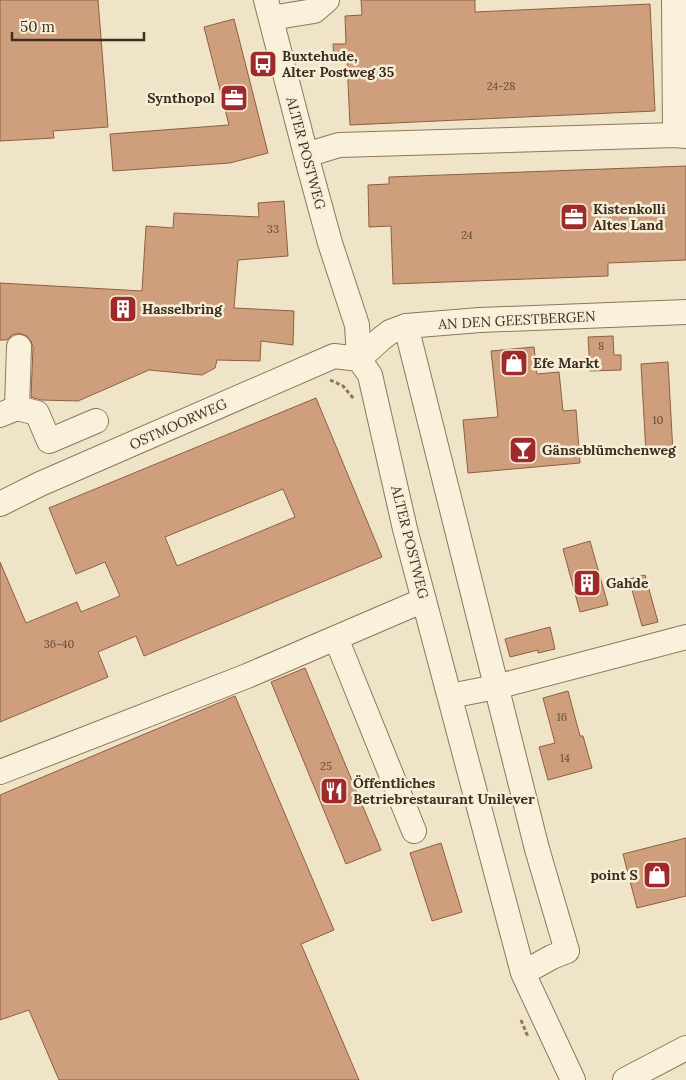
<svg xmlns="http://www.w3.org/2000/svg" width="686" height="1080" viewBox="0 0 686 1080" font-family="Lora,serif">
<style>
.building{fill:#cf9f7d;stroke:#8d5f41;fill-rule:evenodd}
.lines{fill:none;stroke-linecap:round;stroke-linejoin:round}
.minor-casing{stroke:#8d765c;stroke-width:26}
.path{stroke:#8d765c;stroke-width:3;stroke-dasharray:4 2.5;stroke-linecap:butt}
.minor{stroke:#faf1dc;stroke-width:24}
.labels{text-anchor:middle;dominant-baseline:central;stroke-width:5;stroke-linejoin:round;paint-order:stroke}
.number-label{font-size:11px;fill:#624a37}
.poi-label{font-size:14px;font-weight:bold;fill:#3d2e20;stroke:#f7eed8;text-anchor:start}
.street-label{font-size:14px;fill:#3d2e20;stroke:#f7eed8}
</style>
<rect width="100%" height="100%" fill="#f0e4c8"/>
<path class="building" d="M 0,0 L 98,0 L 108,127 L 53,131 L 54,138 L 0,141 Z
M 361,0 L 475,0 L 475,12 L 650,4 L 655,111 L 350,125 L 347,61 L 334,62 L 333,44 L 346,44 L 345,16 L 362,15 Z
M 234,19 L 268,153 L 230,163 L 113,171 L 110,134 L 229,125 L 204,27 Z
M 686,166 L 686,260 L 608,263 L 608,276 L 393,284 L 391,226 L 369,227 L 368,185 L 389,184 L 389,177 Z
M 284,201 L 288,256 L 238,260 L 234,308 L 294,311 L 293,345 L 261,341 L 260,361 L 217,360 L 215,368 L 202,375 L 149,370 L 78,401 L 41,400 L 31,397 L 33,347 L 31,341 L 27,336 L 19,333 L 12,335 L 7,340 L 0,340 L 0,283 L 142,291 L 146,226 L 173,228 L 174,213 L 259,217 L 258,203 Z
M 613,336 L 614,355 L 621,355 L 621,370 L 590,371 L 588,337 Z
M 534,347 L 537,374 L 559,372 L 563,411 L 576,410 L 580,463 L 468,473 L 463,420 L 498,417 L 491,351 Z
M 668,362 L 673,453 L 646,454 L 641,364 Z
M 316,398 L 382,557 L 144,656 L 136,636 L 98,652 L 108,677 L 0,722 L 0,562 L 26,623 L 77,602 L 81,612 L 120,596 L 105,562 L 76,574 L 49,508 ZM 283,489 L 295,517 L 177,566 L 165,537 Z
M 590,541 L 608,605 L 580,612 L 563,549 Z
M 645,575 L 658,622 L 642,626 L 629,579 Z
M 550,627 L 555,649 L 538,653 L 538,650 L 510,657 L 505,639 Z
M 305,668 L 381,850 L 346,864 L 271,682 Z
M 568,691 L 580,736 L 583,736 L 592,768 L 548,780 L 539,747 L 555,743 L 543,698 Z
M 235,696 L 334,930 L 301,944 L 359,1080 L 59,1080 L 29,1010 L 0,1020 L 0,795 Z
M 686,838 L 686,896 L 637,908 L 623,854 Z
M 441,843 L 462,912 L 432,921 L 410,853 Z"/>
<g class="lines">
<defs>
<path id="minor" d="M 266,0 L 306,155 L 330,243 L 357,325 L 359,359 L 370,375 L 405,529 L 523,973 L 573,1080
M 674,0 L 675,135
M 271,18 L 314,11 L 327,0
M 306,155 L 339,145 L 675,135 L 686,136
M 406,326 L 537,849 L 567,951 L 552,957 L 523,973
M 359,359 L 381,339 L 390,332 L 406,326 L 480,320 L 686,312
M 17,408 L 19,347
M 0,415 L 17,408 L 37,413 L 49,441 L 96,421
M 0,504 L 40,484 L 334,356 L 359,359
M 336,638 L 414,831
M 450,696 L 496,687 L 686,637
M 0,772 L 247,676 L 424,600
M 625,1080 L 686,1048"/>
</defs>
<use href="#minor" class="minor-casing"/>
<path class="path" d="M 330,380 L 343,386 L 354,399
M 521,1020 L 528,1037"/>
<use href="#minor" class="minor"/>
</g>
<defs>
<symbol id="bus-square" viewBox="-11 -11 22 22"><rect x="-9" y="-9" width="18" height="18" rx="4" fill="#9e2a2b" stroke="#f7eed8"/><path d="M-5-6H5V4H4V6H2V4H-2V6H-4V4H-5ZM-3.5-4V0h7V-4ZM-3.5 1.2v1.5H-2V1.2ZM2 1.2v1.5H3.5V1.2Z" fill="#fff"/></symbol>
<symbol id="office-square" viewBox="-11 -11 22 22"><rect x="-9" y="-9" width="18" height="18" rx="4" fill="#9e2a2b" stroke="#f7eed8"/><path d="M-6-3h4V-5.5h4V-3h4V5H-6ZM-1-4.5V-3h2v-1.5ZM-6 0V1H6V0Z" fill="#fff"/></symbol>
<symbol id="building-square" viewBox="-11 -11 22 22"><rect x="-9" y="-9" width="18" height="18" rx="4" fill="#9e2a2b" stroke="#f7eed8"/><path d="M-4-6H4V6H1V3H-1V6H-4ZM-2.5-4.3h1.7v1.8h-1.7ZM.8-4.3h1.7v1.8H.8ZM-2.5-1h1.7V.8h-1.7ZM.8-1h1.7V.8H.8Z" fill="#fff"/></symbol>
<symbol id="shop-square" viewBox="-11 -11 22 22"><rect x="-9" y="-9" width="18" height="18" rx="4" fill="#9e2a2b" stroke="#f7eed8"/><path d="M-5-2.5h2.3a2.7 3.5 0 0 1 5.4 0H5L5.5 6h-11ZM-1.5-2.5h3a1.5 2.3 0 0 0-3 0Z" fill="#fff"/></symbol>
<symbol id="bar-square" viewBox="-11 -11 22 22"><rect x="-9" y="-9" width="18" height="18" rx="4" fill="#9e2a2b" stroke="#f7eed8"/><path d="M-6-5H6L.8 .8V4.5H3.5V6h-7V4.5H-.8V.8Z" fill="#fff"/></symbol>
<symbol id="restaurant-square" viewBox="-11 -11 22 22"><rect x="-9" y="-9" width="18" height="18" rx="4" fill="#9e2a2b" stroke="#f7eed8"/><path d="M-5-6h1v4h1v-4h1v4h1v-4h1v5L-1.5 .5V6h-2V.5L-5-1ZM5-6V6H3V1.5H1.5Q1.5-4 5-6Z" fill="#fff"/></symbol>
</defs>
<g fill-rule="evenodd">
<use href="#bus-square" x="247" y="48" width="32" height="32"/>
<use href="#office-square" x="218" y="82" width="32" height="32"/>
<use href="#office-square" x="558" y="201" width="32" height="32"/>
<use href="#building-square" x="107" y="293" width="32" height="32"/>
<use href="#shop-square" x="498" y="347" width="32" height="32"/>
<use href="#bar-square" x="507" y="434" width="32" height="32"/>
<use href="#building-square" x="571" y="567" width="32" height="32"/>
<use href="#restaurant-square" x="318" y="775" width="32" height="32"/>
<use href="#shop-square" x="641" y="859" width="32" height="32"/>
</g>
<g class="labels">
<g class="number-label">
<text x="501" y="86">24-28</text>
<text x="273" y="229">33</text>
<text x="467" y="235">24</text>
<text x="601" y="346">8</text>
<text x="658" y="420">10</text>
<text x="59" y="644">36-40</text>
<text x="562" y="717">16</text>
<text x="565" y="758">14</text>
<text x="326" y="766">25</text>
</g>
<g class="poi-label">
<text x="282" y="56">Buxtehude,<tspan x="282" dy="16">Alter Postweg 35</tspan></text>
<text x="215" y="98" text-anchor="end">Synthopol</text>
<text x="593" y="209">Kistenkolli<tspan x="593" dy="16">Altes Land</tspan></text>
<text x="142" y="309">Hasselbring</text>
<text x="533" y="363">Efe Markt</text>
<text x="542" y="450">Gänseblümchenweg</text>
<text x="606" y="583">Gahde</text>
<text x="353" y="783">Öffentliches<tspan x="353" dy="16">Betriebrestaurant Unilever</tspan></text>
<text x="638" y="875" text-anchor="end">point S</text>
</g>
<g class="street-label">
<text transform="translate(306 153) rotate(75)">ALTER POSTWEG</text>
<text transform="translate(517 320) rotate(-3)">AN DEN GEESTBERGEN</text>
<text transform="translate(178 424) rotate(-24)">OSTMOORWEG</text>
<text transform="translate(410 542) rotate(76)">ALTER POSTWEG</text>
</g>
</g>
<path d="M12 32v8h132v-8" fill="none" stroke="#3d2e20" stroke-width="2.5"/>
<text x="20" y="32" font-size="15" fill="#3d2e20" stroke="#f7eed8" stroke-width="4" paint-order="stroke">50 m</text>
</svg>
